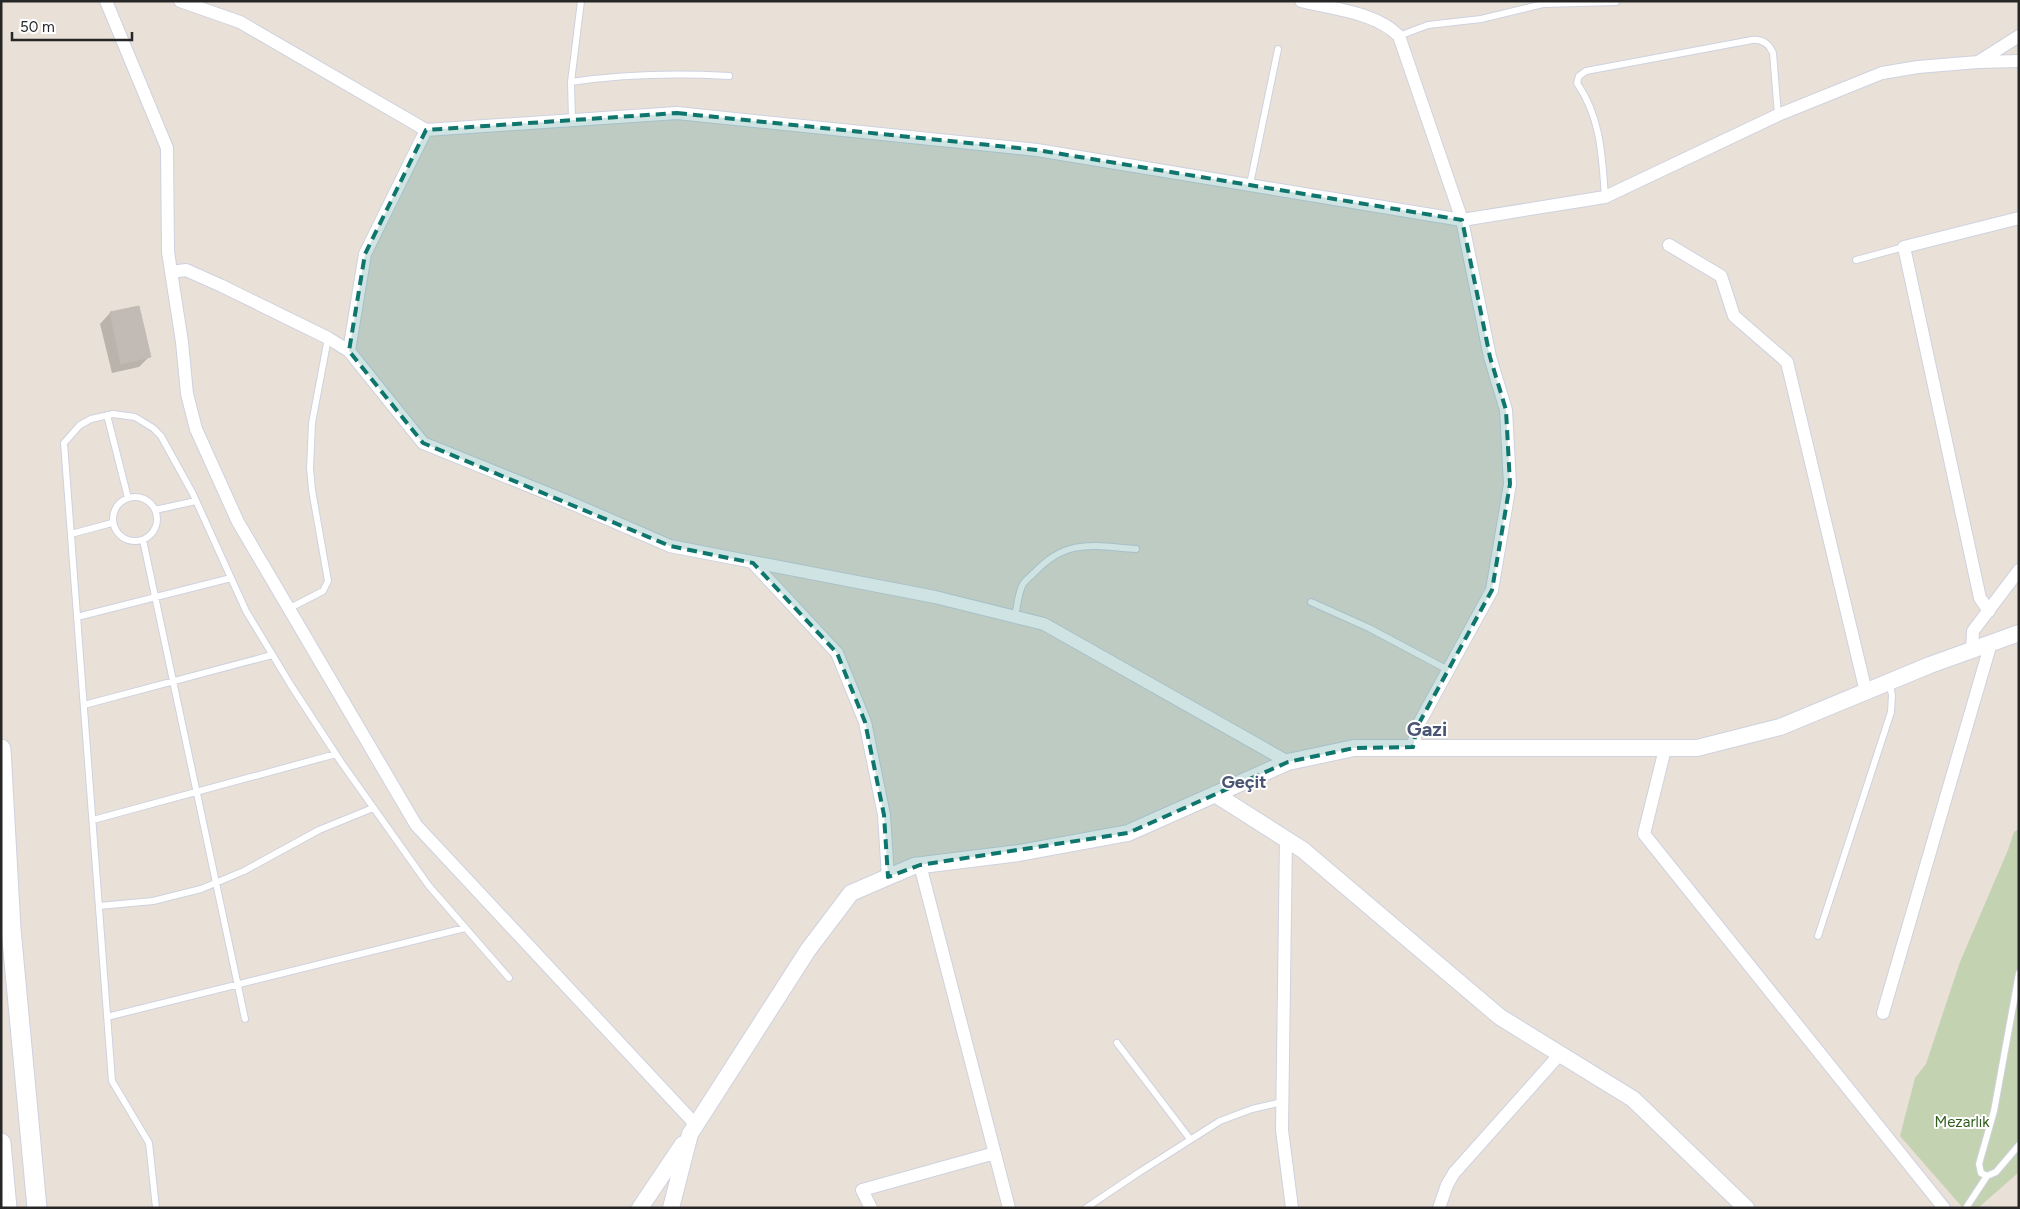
<svg xmlns="http://www.w3.org/2000/svg" width="2020" height="1209" viewBox="0 0 2020 1209" font-family="Figtree,sans-serif">
<style>
.cemetery{fill:#c3d2b0}
.shadow{fill:#0003}
.building{fill:#c1bab5;stroke:#c4bcb2}
.lines{fill:none;stroke-linecap:round;stroke-linejoin:round}
.service-casing{stroke:#ced2df;stroke-width:8}
.minor-casing{stroke:#ced2df;stroke-width:14}
.tertiary-casing{stroke:#ced2df;stroke-width:18}
.secondary-casing{stroke:#ced2df;stroke-width:21}
.service{stroke:#fff;stroke-width:6}
.minor{stroke:#fff;stroke-width:12}
.tertiary{stroke:#fff;stroke-width:16}
.secondary{stroke:#fff;stroke-width:19}
.marked{fill:#0f766e;fill-opacity:0.2;stroke:#0f766e;stroke-width:4;stroke-dasharray:10 6;stroke-linejoin:round}
.labels{text-anchor:middle;dominant-baseline:central;stroke-width:4;stroke-linejoin:round;paint-order:stroke}
.park-label{font-size:15px;fill:#2f5e1c;stroke:#fff}
.quarter-label{font-size:18px;font-weight:bold;fill:#4a5574;stroke:#fff}
.district-label{font-size:20px;font-weight:bold;fill:#4a5574;stroke:#fff}
</style>
<rect width="100%" height="100%" fill="#e9e0d8"/>
<path class="cemetery" d="M 2019,829 L 2019,1172 L 1978,1208 L 1963,1208 L 1900,1136 L 1915,1078 L 1926,1064 L 1960,962 L 2008,850 L 2014,832 Z"/>
<path class="shadow" d="M 138,307 L 149,357 L 139,367 L 112,373 L 100,324 L 110,313 Z"/>
<path class="building" d="M 139,306 L 151,357 L 121,364 L 110,312 Z"/>
<g class="lines">
<defs>
<path id="service" d="M 1399,36 L 1428,25 L 1481,19 L 1543,4 L 1616,2
M 571,82 C 624,74 675,73 729,76
M 572,120 L 571,82 L 581,1
M 1250,184 L 1278,49
M 1605,197 C 1602,156 1601,118 1577,83 L 1579,76 L 1586,71 L 1752,40 C 1762,39 1769,44 1773,53 L 1778,115
M 1856,260 L 1904,247
M 107,415 L 128,498
M113 519a22 22 0 1 1 44 0a22 22 0 1 1-44 0Z
M 155,510 L 196,501
M 71,534 L 112,523
M 143,540 L 245,1019
M 1311,602 L 1369,628 L 1448,670
M 288,609 L 323,591 L 328,581 L 312,490 L 310,468 L 312,423 L 328,338
M 77,617 L 231,578
M 1015,617 C 1017,607 1018,595 1022,586 C 1024,581 1031,576 1035,572 C 1067,538 1094,546 1136,549
M 84,705 L 272,655
M 93,820 L 336,754
M 99,906 L 153,901 L 201,889 L 244,871 L 319,830 L 373,808
M 1818,936 L 1891,712 L 1892,695 L 1889,682
M 2019,973 L 1994,1111 L 1979,1164 L 1981,1173 L 1987,1176 L 1996,1172 L 2019,1145
M 107,1017 L 465,928
M 1117,1043 L 1190,1139
M 156,1208 L 149,1143 L 112,1081 L 64,443 L 80,425 L 91,419 L 113,414 L 135,417 L 153,428 L 161,436 L 193,494 L 246,611 L 292,687 L 341,762 L 429,886 L 509,978
M 1086,1208 L 1138,1173 L 1220,1121 L 1252,1109 L 1282,1102
M 1966,1208 L 1987,1176"/>
<path id="minor" d="M 106,1 L 167,148 L 168,252 L 182,342 L 187,394 L 196,429 L 238,522 L 416,825 L 696,1125
M 180,1 L 240,22 L 426,130 L 677,113 L 1037,150 L 1462,220 L 1605,197 L 1778,115 L 1882,73 L 1918,67 L 1978,62 L 2019,61
M 1301,1 C 1333,9 1375,12 1399,36 L 1462,220 L 1490,357 L 1506,410 L 1510,484 L 1492,590 L 1417,727 L 1413,747
M 1978,62 L 2019,36
M 1669,245 L 1721,276 L 1734,316 L 1787,362 L 1866,692
M 171,272 L 186,270 L 222,286 L 328,338 L 349,351 L 423,443 L 564,500 L 670,546 L 935,597 L 1044,624 L 1288,762
M 349,351 L 365,254 L 426,130
M 753,563 L 837,653 L 865,722 L 884,815 L 888,877
M 1989,611 L 1980,598 L 1904,247 L 2019,218
M 1972,650 L 1973,631 L 2019,570
M 1665,749 L 1644,834 L 1944,1208
M 1286,839 L 1282,1130 L 1292,1208
M 920,865 L 1009,1208
M 1883,1013 L 1991,643
M 871,1208 L 862,1190 L 995,1153
M 1439,1208 L 1447,1185 L 1454,1173 L 1560,1054"/>
<path id="tertiary" d="M 1215,794 L 1303,850 L 1500,1017 L 1633,1099 L 1746,1208
M 640,1208 L 683,1144
M 671,1208 L 690,1134 L 808,950 L 851,893 L 888,877 L 914,866 L 1019,853 L 1128,833 L 1288,762 L 1354,748 L 1697,748 L 1780,727 L 1930,665 L 2019,633"/>
<path id="secondary" d="M 1,749 L 11,929 L 37,1208
M 1,1143 L 7,1208"/>
</defs>
<use href="#service" class="service-casing"/>
<use href="#minor" class="minor-casing"/>
<use href="#tertiary" class="tertiary-casing"/>
<use href="#secondary" class="secondary-casing"/>
<use href="#service" class="service"/>
<use href="#minor" class="minor"/>
<use href="#tertiary" class="tertiary"/>
<use href="#secondary" class="secondary"/>
</g>
<path class="marked" d="M 677,113 L 1037,150 L 1462,220 L 1490,357 L 1506,410 L 1510,484 L 1492,590 L 1417,727 L 1413,747 L 1354,748 L 1288,762 L 1128,833 L 920,865 L 888,877 L 884,815 L 865,722 L 837,653 L 753,563 L 670,546 L 423,443 L 349,351 L 365,254 L 426,130 Z"/>
<g class="labels">
<g class="park-label">
<text x="1962" y="1122">Mezarlık</text>
</g>
<g class="quarter-label">
<text x="1244" y="782">Geçit</text>
</g>
<g class="district-label">
<text x="1427" y="729">Gazi</text>
</g>
</g>
<rect width="2020" height="1209" fill="none" stroke="#262626" stroke-width="5"/>
<path d="M12 32v8h120v-8" fill="none" stroke="#262626" stroke-width="2.5"/>
<text x="20" y="32" font-size="15" fill="#262626" stroke="#ffffff" stroke-width="4" paint-order="stroke">50 m</text>
</svg>
